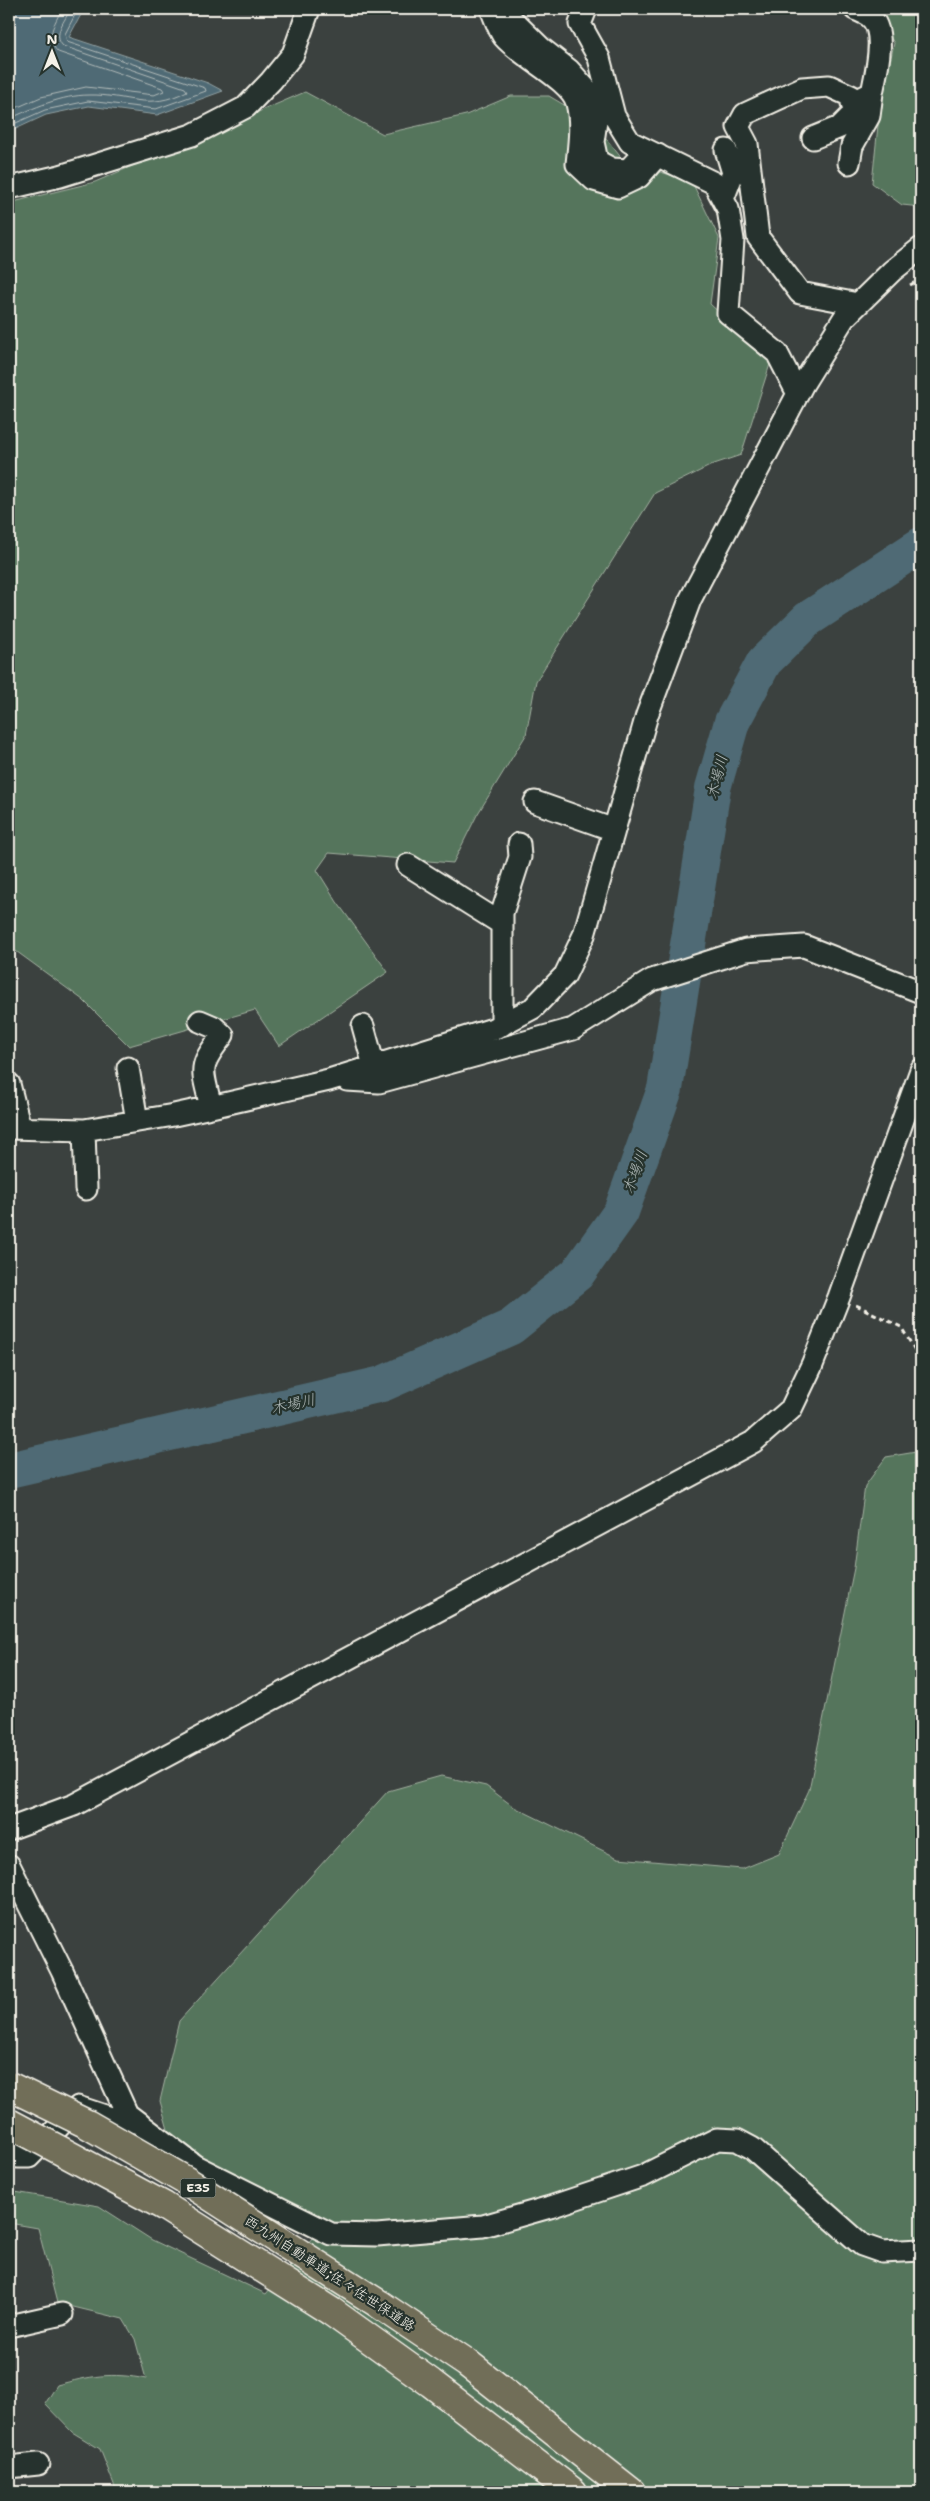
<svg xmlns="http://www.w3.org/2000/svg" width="930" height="2501" viewBox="0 0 930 2501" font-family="'Shantell Sans','Klee One',sans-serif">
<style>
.green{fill:#55745c;stroke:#a4b2a2}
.water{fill:#4f6a74;stroke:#91a0a2}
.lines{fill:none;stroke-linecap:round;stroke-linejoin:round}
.shore{stroke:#b2bbba;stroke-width:1}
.river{stroke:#4f6a74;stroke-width:36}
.minor-casing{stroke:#f4f1e8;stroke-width:25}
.highway-casing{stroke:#f4f1e8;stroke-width:31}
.path{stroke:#f4f1e8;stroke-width:3;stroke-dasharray:5 4;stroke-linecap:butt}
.minor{stroke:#26332d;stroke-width:21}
.highway{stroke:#716e59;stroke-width:28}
.highway-bridge-casing{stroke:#f4f1e8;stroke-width:31;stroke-linecap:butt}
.highway-bridge{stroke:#716e59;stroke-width:28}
.labels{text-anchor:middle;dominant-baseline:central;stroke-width:4.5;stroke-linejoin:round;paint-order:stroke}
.shield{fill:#26332d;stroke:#b6b8b0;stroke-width:1}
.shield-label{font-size:12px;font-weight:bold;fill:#f4f1e8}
.street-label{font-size:14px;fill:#f4f1e8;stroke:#26332d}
.water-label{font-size:15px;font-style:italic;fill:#b2bbba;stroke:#26332d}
</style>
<rect width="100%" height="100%" fill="#3b413f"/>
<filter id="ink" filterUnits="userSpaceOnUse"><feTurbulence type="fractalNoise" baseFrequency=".02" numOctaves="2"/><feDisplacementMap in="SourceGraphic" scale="10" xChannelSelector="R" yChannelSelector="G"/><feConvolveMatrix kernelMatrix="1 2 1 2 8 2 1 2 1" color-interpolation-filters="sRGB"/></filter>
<g filter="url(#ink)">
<path class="green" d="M 872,9 L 921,9 L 921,207 L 902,205 L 872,183 L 879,116 L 894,43 Z
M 305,92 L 383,134 L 466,115 L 511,96 L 549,96 L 593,122 L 623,160 L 692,182 L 719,238 L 710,304 L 771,361 L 741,455 L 714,464 L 655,493 L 536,681 L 526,735 L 477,815 L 453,863 L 329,853 L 317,870 L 337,902 L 388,972 L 279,1046 L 255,1010 L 129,1046 L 83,1000 L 9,946 L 9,203 L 95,182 Z
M 916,1452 L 921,1453 L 921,2492 L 117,2492 L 100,2449 L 72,2432 L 45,2404 L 57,2385 C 90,2376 111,2372 146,2379 L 135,2339 L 123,2319 L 57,2303 L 38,2228 L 9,2223 L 9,2191 L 99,2206 L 152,2240 L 266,2294 L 322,2226 L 172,2144 L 160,2101 L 179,2021 L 388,1791 L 441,1776 L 486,1786 L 514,1807 L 618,1858 L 742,1869 L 779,1854 L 809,1790 L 854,1568 L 865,1486 L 886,1457 Z"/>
<path class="water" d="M 9,9 L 84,9 L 69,37 L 208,83 L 223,91 L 157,115 L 89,106 L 46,115 L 9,132 Z"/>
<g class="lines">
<path class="shore" d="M 9,111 L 41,97 L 86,87 L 154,95 L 164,91 L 162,88 L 58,52 C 44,38 55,23 62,9
M 9,119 C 33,108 62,95 89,95 C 128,94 148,112 187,91 L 185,88 L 63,46 C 52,35 65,20 71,9
M 9,126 L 45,110 L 88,101 L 156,109 L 206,91 L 205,88 L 67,42 L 65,34 L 78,9"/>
<path class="river" d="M 9,1470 L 382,1384 L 511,1327 L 577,1274 L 621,1212 L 665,1089 L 713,788 L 732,722 L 764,662 L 808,619 L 921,545"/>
<defs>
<path id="minor" d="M 491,9 C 495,17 498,29 504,37 C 521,57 571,80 577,103 C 582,123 579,144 577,164 L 594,180 L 618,187 L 639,177 L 658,155
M 501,9 L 541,48 L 569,70 L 587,90 L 597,114 L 593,142 L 597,161 L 612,169 L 628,170 L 643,154
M 586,9 L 580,24 L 599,58 L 614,116 L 630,142 L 714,183 L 728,209 L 733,240 L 728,313 L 777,353 L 798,394
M 852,103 L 872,93 C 876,73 888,30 869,16 C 865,13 859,11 855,9
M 813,138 L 840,127 L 854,113 L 851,96 L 829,86 L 802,88 L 745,114 L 738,127 L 747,144 L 758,237 L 800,293 L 858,304
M 849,163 L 852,146 L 869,116 L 872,93
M 9,188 L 60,176 L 192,135 L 246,107 L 271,81 L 293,54 L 309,9
M 723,199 L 733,173 L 726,150
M 535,802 L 614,830
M 408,865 L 502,924
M 200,1021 L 214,1027 L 223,1035 C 197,1068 202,1068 211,1107
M 502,1025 L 502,913 L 520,857 L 519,844
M 363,1026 L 374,1066
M 128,1068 L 137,1121
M 347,1080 L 379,1082 L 573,1029 L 652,980 L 746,950 L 804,946 L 921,992
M 9,1084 L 20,1128
M 9,1128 L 84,1130 L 174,1115 L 211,1107 L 329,1080 L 374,1066 L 493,1029 L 533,1008 L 565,975 L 584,935 L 647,715 L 690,600 L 803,384 L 844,318 L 892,271 L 921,248
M 84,1130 L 86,1189
M 9,1829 L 74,1805 L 753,1442 L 791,1409 L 812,1365 L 839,1297 L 921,1070
M 9,1865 L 62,1971 L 127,2114 L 195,2166 L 331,2234 L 377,2235 L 483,2226 L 550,2207 L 643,2176 L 717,2139 L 737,2140 L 752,2148 L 862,2245 L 882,2252 L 921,2250
M 9,2152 L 18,2157 L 29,2157 L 78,2107 L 111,2118 L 140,2123
M 9,2326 L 62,2314
M 9,2467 L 38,2464"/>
<path id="highway" d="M 379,2304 L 467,2363 L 631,2492
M 332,2312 L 431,2383 L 573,2492"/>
</defs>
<use href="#minor" class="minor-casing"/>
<use href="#highway" class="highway-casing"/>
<path class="path" d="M 910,285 L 921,279
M 856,1305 L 901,1327 L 921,1360"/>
<use href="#minor" class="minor"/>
<use href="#highway" class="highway"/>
<defs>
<path id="highway-bridge" d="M 9,2086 L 87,2124 L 188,2182 L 379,2304
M 9,2123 L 164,2206 L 332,2312"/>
</defs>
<use href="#highway-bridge" class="highway-bridge-casing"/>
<use href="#highway-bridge" class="highway-bridge"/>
</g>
</g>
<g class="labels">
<rect class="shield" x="180.5" y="2178.5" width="35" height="19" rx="4"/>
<g class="shield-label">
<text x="198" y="2188">E35</text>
</g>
<g class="street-label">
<text transform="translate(330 2273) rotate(33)">西九州自動車道;佐々佐世保道路</text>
</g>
<g class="water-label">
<text transform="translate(717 777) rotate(-76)">木場川</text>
<text transform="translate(635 1172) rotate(-70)">木場川</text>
<text transform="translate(293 1404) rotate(-13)">木場川</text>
</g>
</g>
<rect width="930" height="2501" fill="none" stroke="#26332d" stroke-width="30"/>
<rect x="15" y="15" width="900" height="2471" fill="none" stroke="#f4f1e8" stroke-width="2" filter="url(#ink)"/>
<g transform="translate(52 52)" stroke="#26332d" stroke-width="4" paint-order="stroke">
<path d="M0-4L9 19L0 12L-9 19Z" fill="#f4f1e8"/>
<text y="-8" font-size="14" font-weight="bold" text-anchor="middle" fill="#f4f1e8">N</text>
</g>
</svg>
